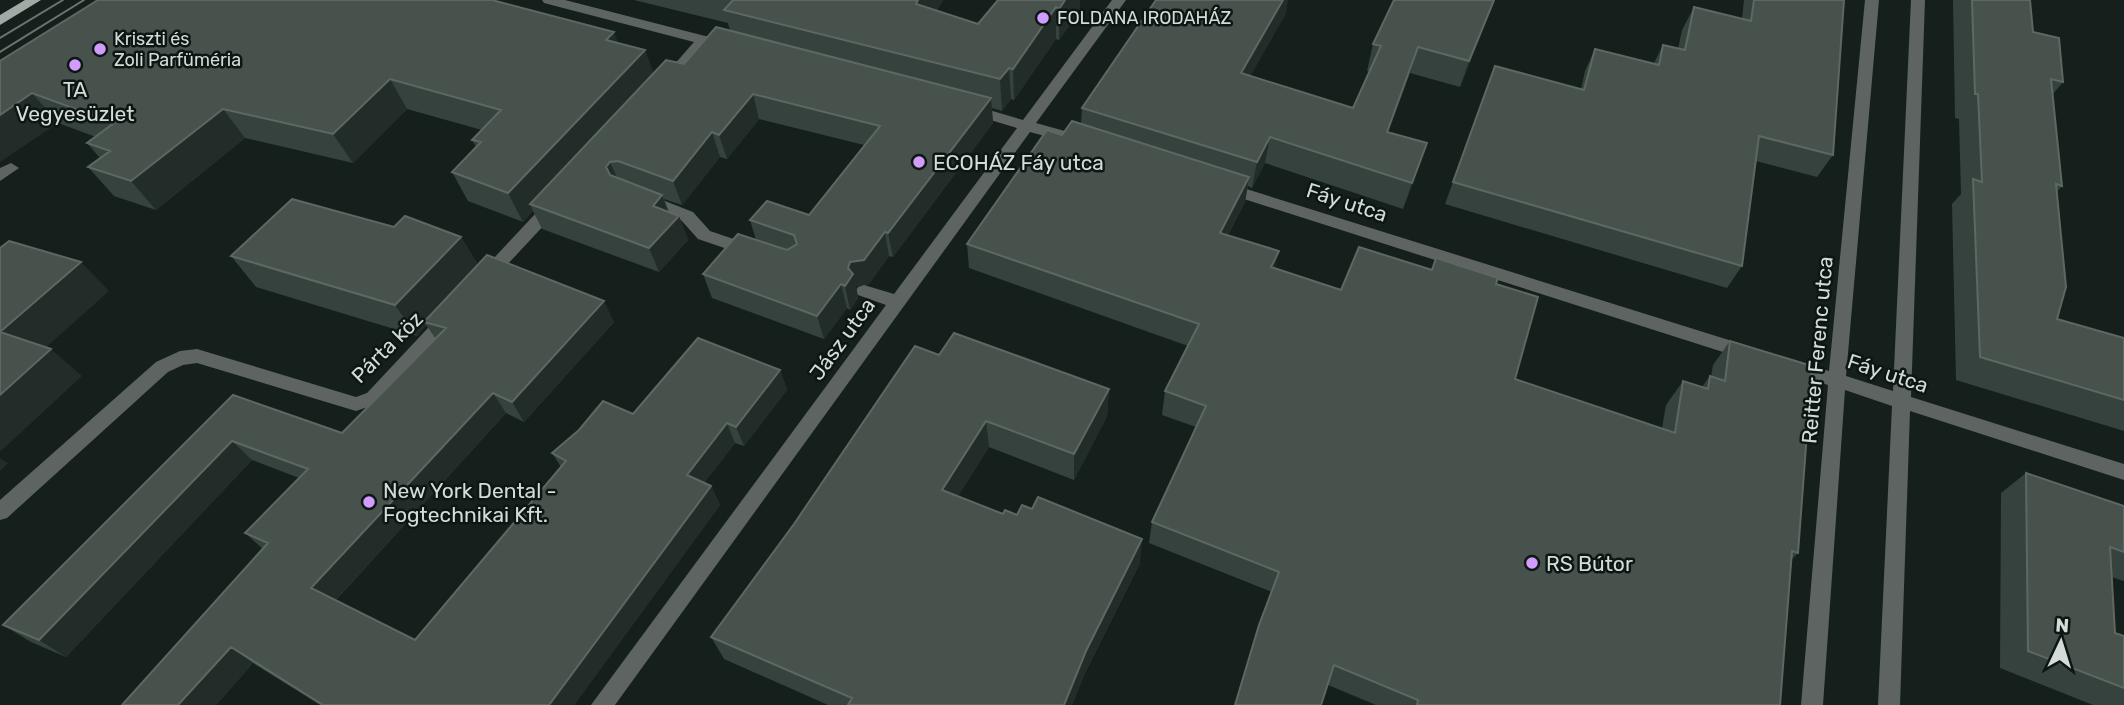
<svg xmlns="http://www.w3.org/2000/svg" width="2124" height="705" viewBox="0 0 2124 705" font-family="Rubik,sans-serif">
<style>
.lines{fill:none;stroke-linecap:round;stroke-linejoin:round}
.minor{fill:#5e6461;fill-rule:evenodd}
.major{fill:#a0aba6;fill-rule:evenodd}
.tram{stroke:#6b7471;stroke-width:2}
.wall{fill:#36423d}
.shaded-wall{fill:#222d29}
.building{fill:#47524d;stroke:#5d6863;stroke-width:2}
.poi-dot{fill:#d29cfd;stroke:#0c1713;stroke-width:2.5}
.labels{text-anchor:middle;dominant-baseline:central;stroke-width:5;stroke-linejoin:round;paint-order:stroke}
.far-poi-label{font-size:18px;fill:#d4dbd8;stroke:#0c1713;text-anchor:start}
.poi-label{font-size:21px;fill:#d4dbd8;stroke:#0c1713;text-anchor:start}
.street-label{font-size:21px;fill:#d4dbd8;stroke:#0c1713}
</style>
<rect width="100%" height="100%" fill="#15201c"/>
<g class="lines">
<path class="minor" d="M 542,0 L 565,0 L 709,37 L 730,43 L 732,46 L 725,50 L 707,46 L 671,85 L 666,87 L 659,82 L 694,42 L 544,3 Z
M 1112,0 L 1126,0 L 1036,123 L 1072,133 L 1074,137 L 1072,141 L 1067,142 L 1030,132 L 615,705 L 591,705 L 886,305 L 858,295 L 856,291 L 858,287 L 864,285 L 894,294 L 1017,128 L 964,112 L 962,109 L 964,106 L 969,104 L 1023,120 Z
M 1865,0 L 1879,0 L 1846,376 L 1893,391 L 1911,0 L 1925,0 L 1911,397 L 2124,464 L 2124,480 L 1910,411 L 1900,705 L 1878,705 L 1892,406 L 1845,390 L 1823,705 L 1801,705 L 1828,385 L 1785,371 L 1782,366 L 1785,361 L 1791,359 L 1829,371 Z
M 11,163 L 19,168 L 0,181 L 0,168 Z
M 1224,182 L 1748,346 L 1754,348 L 1757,353 L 1754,358 L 1748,360 L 1219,191 L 1216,187 L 1219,183 Z
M 647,194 L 693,212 L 710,231 L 757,247 L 759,251 L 751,257 L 698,239 L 681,220 L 641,204 L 639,200 L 641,196 Z
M 555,197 L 561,199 L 563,203 L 561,207 L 492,281 L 480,281 L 478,277 L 480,273 L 549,199 Z
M 448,311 L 454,313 L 457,318 L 454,323 L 379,403 L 356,411 L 197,363 L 183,365 L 168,372 L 7,518 L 0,520 L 0,500 L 156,362 L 180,351 L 197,349 L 356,397 L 367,393 L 442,313 Z"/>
<path class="major" d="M 25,0 L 41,0 L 0,25 L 0,15 Z"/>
<path class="tram" d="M 0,38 L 63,0
M 0,52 L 84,0"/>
</g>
<path class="wall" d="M 634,0 L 943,0 L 937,10 L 978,24 L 998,0 L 1080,0 L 1080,11 L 1059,40 L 1056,39 L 1014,100 L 1011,99 L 1002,111 L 992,108 L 993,123 L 893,257 L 889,256 L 869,284 L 856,286 L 858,298 L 850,310 L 847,308 L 824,339 L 712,298 L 703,274 L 756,240 L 750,220 L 809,215 L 864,145 L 759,119 L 727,159 L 720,157 L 682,205 L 664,199 L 669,212 L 679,216 L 688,240 L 659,272 L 542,229 L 533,211 L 523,222 L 468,201 L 452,172 L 476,147 L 472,140 L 482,130 L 407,109 L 353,163 L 245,138 L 156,210 L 114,196 L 88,167 L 100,158 L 87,143 L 96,137 L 58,123 L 0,61 L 618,43 L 645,50 L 653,73 L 684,64 L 730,31 L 728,23 Z
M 1394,0 L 1495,0 L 1460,87 L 1410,73 L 1388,133 L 1418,169 L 1403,209 L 1265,163 L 1252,188 L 1248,186 L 1245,202 L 1228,235 L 1275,268 L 1341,290 L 1432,270 L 1496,284 L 1515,379 L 1662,428 L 1666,405 L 1683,381 L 1702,387 L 1710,376 L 1711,377 L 1713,365 L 1730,341 L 1798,553 L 1791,560 L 1780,705 L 1376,705 L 1328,685 L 1272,592 L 1149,543 L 1152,522 L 1196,427 L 1162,415 L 1165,391 L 1188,346 L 969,268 L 967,244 L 1062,135 L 1081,124 L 1082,108 L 1286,13 L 1250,76 L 1353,108 L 1369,71 L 1367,71 L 1373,44 Z
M 1744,0 L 1844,0 L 1833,155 L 1817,177 L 1756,161 L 1742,266 L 1727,288 L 1445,204 L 1495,66 L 1581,89 L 1585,71 L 1595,49 L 1654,63 L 1663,45 L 1678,49 L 1682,30 L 1694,7 L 1742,19 Z
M 1953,0 L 2030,0 L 2033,32 L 2063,82 L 2053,94 L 2062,186 L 2057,192 L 2057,319 L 2124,338 L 2124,431 L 1956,380 L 1952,204 L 1961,194 L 1959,119 L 1955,118 Z
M 394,227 L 461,237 L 478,265 L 614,322 L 524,422 L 506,413 L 336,600 L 415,640 L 561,467 L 552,453 L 633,414 L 780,370 L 787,390 L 744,446 L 735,443 L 704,483 L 711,486 L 720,505 L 574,705 L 320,705 L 253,663 L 216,705 L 122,705 L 263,549 L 245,533 L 299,478 L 252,460 L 66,657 L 31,642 L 3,625 L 233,395 L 342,433 L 436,339 L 426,325 L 417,336 L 256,287 L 231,256 Z
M 939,355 L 1109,389 L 1107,416 L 1074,480 L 989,447 L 958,496 L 1003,514 L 1140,563 L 1085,673 L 1072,705 L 828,705 L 724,659 L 711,637 L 794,524 Z
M 2026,473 L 2124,506 L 2124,580 L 2123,581 L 2112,577 L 2115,633 L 2124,636 L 2124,705 L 2093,705 L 2000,668 L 2001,493 Z"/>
<path class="shaded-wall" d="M 918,0 L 943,0 L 943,1 L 919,35 L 916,4 Z
M 1065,0 L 1080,0 L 1080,11 L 1059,40 L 1059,9 Z
M 1283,0 L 1288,0 L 1286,13 L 1237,100 L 1241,73 Z
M 1494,0 L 1495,0 L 1460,87 L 1469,61 Z
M 1056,7 L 1056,39 L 1014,100 L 1013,69 Z
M 614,32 L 625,61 L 606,40 Z
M 1418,47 L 1410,73 L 1379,158 L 1387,132 Z
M 645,50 L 656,79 L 530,204 L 533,211 L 523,222 L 508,193 Z
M 1009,68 L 1011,99 L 1002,111 L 1000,79 Z
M 390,79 L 407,109 L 353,163 L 333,134 Z
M 32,93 L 58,123 L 0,162 L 0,115 Z
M 753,94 L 759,119 L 727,159 L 719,135 Z
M 991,98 L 993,123 L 893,257 L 888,233 Z
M 223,109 L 245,138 L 156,210 L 131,181 Z
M 712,132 L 720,157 L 682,205 L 673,181 Z
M 1270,137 L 1265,163 L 1252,188 L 1257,162 Z
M 1427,143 L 1418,169 L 1403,209 L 1412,183 Z
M 610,162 L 621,186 L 617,192 L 606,167 Z
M 1249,177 L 1245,202 L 1216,257 L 1220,233 Z
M 662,195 L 671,219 L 653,206 Z
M 679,216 L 688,240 L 659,272 L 649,248 Z
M 885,232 L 889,256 L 869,284 L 856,286 L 858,298 L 850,310 L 845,286 L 850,262 Z
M 461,237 L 480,268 L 424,322 L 426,325 L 417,336 L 395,305 Z
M 1279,251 L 1273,276 L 1271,267 Z
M 81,262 L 109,291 L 32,360 L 0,332 Z
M 841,284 L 847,308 L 824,339 L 817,316 Z
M 604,301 L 614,322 L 524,422 L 512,402 Z
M 51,349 L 82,376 L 1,451 L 0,450 L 0,395 Z
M 780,370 L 787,390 L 744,446 L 736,427 Z
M 1109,389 L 1107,416 L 1074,480 L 1074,454 Z
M 493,393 L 506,413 L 331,605 L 311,588 Z
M 986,421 L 989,447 L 946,515 L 942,490 Z
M 727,423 L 735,443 L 696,494 L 687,475 Z
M 232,441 L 252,460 L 66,657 L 39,640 Z
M 0,458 L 8,463 L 0,471 Z
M 711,486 L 720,505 L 574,705 L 549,705 Z
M 1142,539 L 1140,563 L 1085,673 L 1072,705 L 1064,705 L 1086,651 Z
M 231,647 L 253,663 L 216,705 L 178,705 Z"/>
<path class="building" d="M 98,0 L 492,0 L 614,32 L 606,40 L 645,50 L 508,193 L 452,172 L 481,142 L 472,140 L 501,110 L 390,79 L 333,134 L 223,109 L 131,181 L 88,167 L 110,151 L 87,143 L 114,123 L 32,93 L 0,115 L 0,61 Z
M 733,0 L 918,0 L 916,4 L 978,24 L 998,0 L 1065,0 L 1059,9 L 1056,7 L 1013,69 L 1009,68 L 1000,79 L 724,10 Z
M 1156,0 L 1283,0 L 1241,73 L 1353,108 L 1381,46 L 1373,44 L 1394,0 L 1494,0 L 1469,61 L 1418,47 L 1387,132 L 1427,143 L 1412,183 L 1270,137 L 1257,162 L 1082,108 Z
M 1754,0 L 1844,0 L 1833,155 L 1759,136 L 1742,266 L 1453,182 L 1495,66 L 1584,90 L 1595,49 L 1659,65 L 1663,45 L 1685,50 L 1694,7 L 1751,21 Z
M 1972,0 L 2030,0 L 2033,32 L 2059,38 L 2063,82 L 2051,79 L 2062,186 L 2056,184 L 2066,287 L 2057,319 L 2124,338 L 2124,400 L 1980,357 L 1973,179 L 1982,182 L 1978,94 L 1975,94 Z
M 716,27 L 991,98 L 888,233 L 885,232 L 864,260 L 850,262 L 848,268 L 853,274 L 845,286 L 841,284 L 817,316 L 703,274 L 738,234 L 787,250 L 797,244 L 794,235 L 750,220 L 767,201 L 809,215 L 880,126 L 753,94 L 719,135 L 712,132 L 673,181 L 618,161 L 610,162 L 606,167 L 610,175 L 662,195 L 653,206 L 679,216 L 649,248 L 530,204 L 666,60 L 684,64 Z
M 1072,121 L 1249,177 L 1220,233 L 1279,251 L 1271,267 L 1341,290 L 1359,247 L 1432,270 L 1436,258 L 1498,278 L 1496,284 L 1538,297 L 1515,379 L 1675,433 L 1683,381 L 1708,389 L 1710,376 L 1725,381 L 1730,341 L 1812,366 L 1798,553 L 1792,551 L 1780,705 L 1417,705 L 1418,700 L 1334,665 L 1321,705 L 1235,705 L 1259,625 L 1279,572 L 1152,522 L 1206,406 L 1165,391 L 1199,324 L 967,244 L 1047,130 L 1062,135 Z
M 292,199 L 394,227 L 405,216 L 461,237 L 395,305 L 231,256 Z
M 9,241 L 81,262 L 0,332 L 0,248 Z
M 487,255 L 604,301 L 512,402 L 493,393 L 311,588 L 415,640 L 566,461 L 552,453 L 579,430 L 603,401 L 633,414 L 698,338 L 780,370 L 736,427 L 727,423 L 687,475 L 711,486 L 549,705 L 323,705 L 231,647 L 178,705 L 122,705 L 268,543 L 245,533 L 308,469 L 232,441 L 39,640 L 3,625 L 233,395 L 342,433 L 446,328 L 424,322 Z
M 0,332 L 51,349 L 0,395 Z
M 954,333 L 1109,389 L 1074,454 L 986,421 L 942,490 L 1003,514 L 1005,510 L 1017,515 L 1022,505 L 1032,509 L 1038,497 L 1142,539 L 1086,651 L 1064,705 L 848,705 L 852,698 L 711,637 L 794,524 L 915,346 L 939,355 Z
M 2026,473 L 2124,506 L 2124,552 L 2110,547 L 2115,633 L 2124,636 L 2124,688 L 2028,651 Z"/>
<g class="poi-dot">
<circle cx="1043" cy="18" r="7"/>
<circle cx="100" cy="49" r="7"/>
<circle cx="75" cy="65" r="7"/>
<circle cx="919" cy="162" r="7"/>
<circle cx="369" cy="502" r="7"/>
<circle cx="1532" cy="563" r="7"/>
</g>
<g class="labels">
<g class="far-poi-label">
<text x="1057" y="18">FOLDANA IRODAHÁZ</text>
<text x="114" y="39">Kriszti és<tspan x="114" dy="21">Zoli Parfüméria</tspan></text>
</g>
<g class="poi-label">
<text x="75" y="89" text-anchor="middle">TA<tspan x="75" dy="24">Vegyesüzlet</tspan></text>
<text x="933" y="162">ECOHÁZ Fáy utca</text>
<text x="383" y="490">New York Dental -<tspan x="383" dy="24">Fogtechnikai Kft.</tspan></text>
<text x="1546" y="563">RS Bútor</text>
</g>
<g class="street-label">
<text transform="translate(1347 202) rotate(18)">Fáy utca</text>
<text transform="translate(842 339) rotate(-54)">Jász utca</text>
<text transform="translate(387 347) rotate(-45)">Párta köz</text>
<text transform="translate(1817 350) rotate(-85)">Reitter Ferenc utca</text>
<text transform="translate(1888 373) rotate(18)">Fáy utca</text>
</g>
</g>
<g transform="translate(2061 642) rotate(4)" stroke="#0c1713" stroke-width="5" paint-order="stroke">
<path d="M0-5L12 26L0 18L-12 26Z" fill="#d4dbd8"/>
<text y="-10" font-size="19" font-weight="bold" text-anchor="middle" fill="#d4dbd8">N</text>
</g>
</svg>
